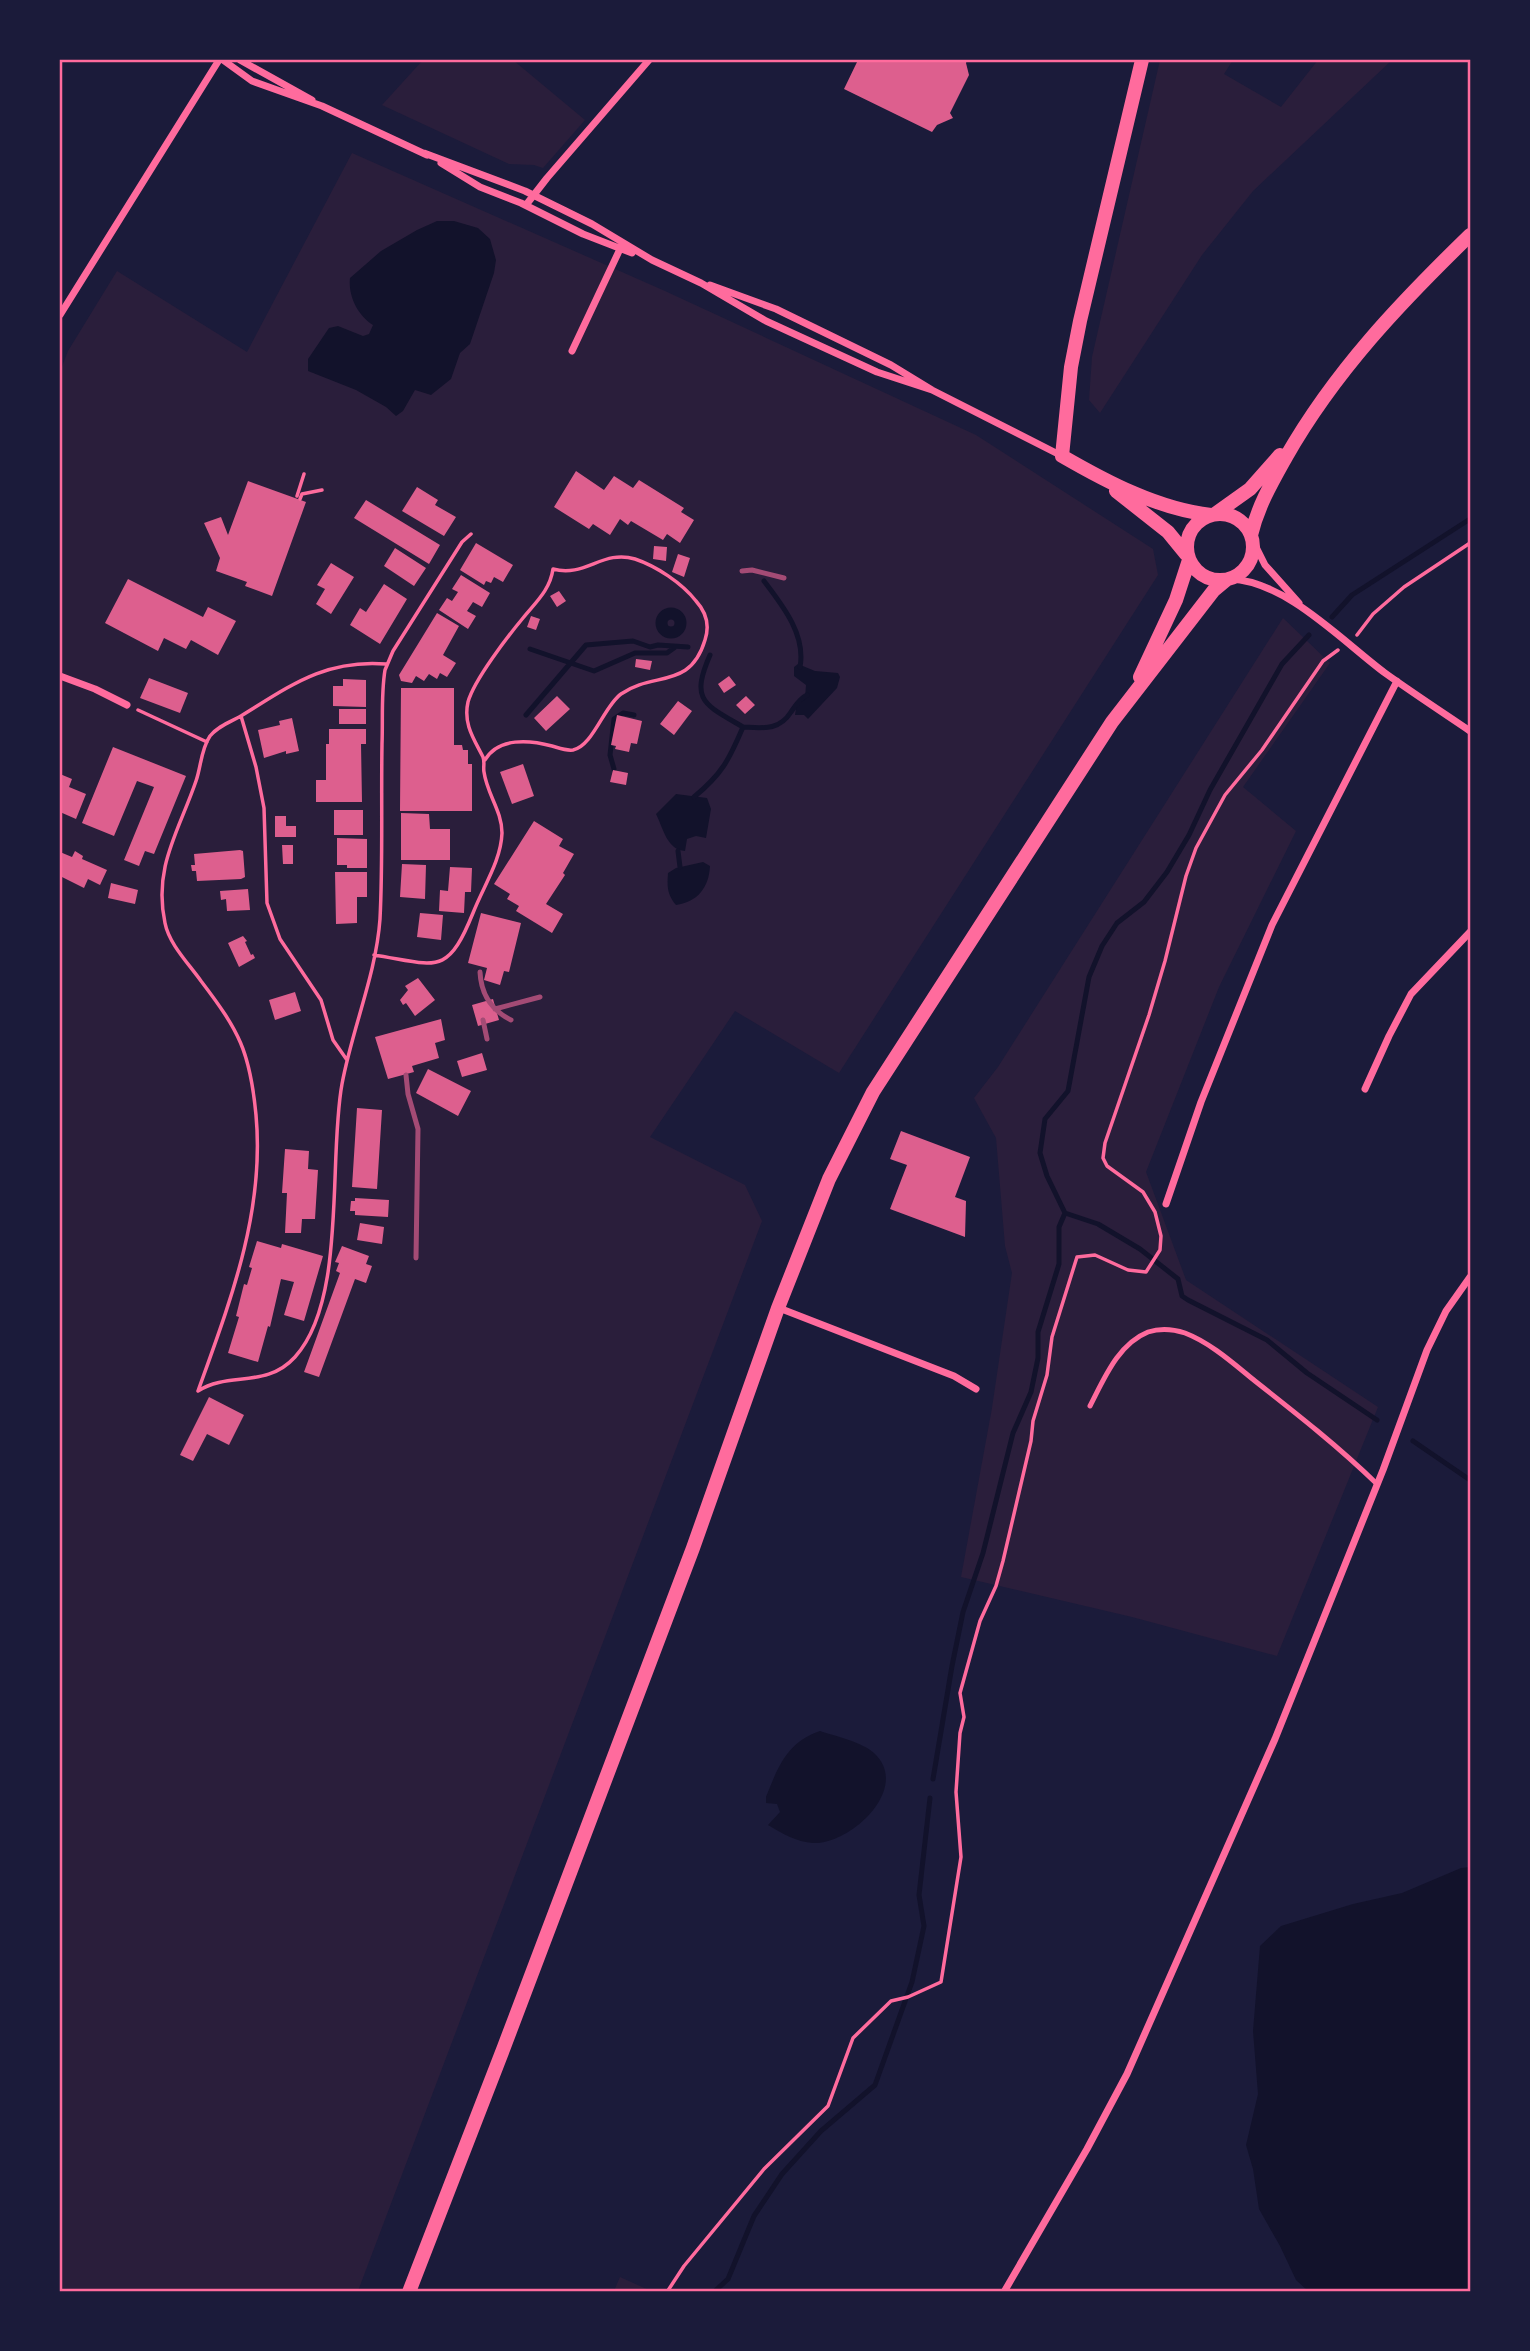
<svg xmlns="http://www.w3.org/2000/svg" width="1530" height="2351" viewBox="0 0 1530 2351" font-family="'Source Sans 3',sans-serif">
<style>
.green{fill:#2a1e3b}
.water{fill:#12122b}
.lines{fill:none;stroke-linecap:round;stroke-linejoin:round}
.stream{stroke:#12122b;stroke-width:5}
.canal{stroke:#12122b;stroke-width:19}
.building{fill:#dd5f8e}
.path{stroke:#ff6b9d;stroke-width:3.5}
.service{stroke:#ff6b9d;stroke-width:5}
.minor{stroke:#ff6b9d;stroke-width:7}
.secondary{stroke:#ff6b9d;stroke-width:14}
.rail{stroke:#a44b75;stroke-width:5}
.neatline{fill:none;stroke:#ff6b9d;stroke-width:2.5}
</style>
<rect width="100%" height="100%" fill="#1b1b3a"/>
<path class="green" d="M 423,60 L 513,60 L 585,120 L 543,168 L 534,165 L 509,164 L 382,105 Z
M 1160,60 L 1233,60 L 1224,74 L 1281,107 L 1318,60 L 1392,60 L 1253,191 L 1202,255 L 1100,413 L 1089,400 L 1092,357 Z
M 352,153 L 665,291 L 976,435 L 1153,549 L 1158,575 L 839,1073 L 735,1011 L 650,1137 L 745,1185 L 762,1221 L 358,2291 L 60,2291 L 60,372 L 68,351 L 117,271 L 247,352 Z
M 1283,618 L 1330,663 L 1243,787 L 1296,831 L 1219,987 L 1146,1172 L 1186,1280 L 1378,1407 L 1277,1656 L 1132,1617 L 961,1577 L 992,1408 L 1012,1273 L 1005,1246 L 996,1138 L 974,1098 L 998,1067 Z
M 620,2277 L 651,2291 L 614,2291 Z"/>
<path class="water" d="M 437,221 L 454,221 L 478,228 L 490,239 L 496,260 L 494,273 L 470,344 L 460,353 L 451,379 L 431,395 L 415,390 L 403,411 L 396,416 L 386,407 L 356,390 L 308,371 L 308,359 L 329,328 L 338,326 L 363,336 L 369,334 L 373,325 C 357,315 348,295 350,278 L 381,251 L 417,230 Z
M 798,664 L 815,671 L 838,673 L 840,677 L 837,688 L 808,719 L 804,715 L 795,715 L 796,708 L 805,698 L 806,685 L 794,676 L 794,667 Z
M 676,794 L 707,798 L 711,809 L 706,838 L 696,836 L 687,839 L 685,851 C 667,850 663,828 656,814 Z
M 703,862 L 710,866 C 709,887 698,902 676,905 C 667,895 667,886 668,873 L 676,868 Z
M 820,1731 C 835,1736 862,1742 874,1753 C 912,1788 850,1845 813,1843 C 797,1842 781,1833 768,1825 L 780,1812 L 777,1804 L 766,1803 L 766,1797 C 778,1767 787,1742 820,1731 Z
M 1470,1867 L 1470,2291 L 1308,2291 L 1296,2280 L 1280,2246 L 1259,2209 L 1253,2169 L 1246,2145 L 1258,2094 L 1253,2031 L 1260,1946 L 1281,1926 L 1353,1904 L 1402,1893 L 1461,1868 Z"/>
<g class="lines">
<path class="stream" d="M 764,581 C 783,606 806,635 800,667
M 1332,617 L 1352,595 L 1470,519
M 530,649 L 594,671 L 635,653 L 667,653 L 674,648
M 526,715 L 586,645 L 633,641 L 650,647 L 658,645 L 688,647
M 743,727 C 763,728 779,731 791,712 C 796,705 799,699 807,695
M 614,769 L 610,755 L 614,719 L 623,713 L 634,715
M 694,797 C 722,774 729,760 743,727 C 704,704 690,701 710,655
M 678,851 L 680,867
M 1065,1213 L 1098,1224 L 1140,1249 L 1178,1279 L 1182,1296 L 1188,1300 L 1267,1340 L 1307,1373 L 1377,1420
M 1413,1441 L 1470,1480
M 933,1779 L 952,1666 L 963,1612 L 983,1553 L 1013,1433 L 1031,1392 L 1038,1358 L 1038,1332 L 1059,1264 L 1059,1227 L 1065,1213 L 1047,1176 L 1040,1153 L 1045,1119 L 1068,1091 L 1089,977 L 1102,946 L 1117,923 L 1144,902 L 1167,872 L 1189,835 L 1210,790 L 1282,664 L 1309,635
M 714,2292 L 728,2279 L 754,2216 L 782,2174 L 821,2131 L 875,2085 L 912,1982 L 924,1926 L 919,1895 L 930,1798"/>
<path class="canal" d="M665 623a6 6 0 1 1 12 0a6 6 0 1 1-12 0Z"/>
</g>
<path class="building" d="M 858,60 L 967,60 L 966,63 L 969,75 L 950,113 L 953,118 L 937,125 L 932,132 L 844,89 Z
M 576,471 L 604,490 L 614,476 L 633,488 L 639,480 L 684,508 L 681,512 L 694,520 L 680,543 L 667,534 L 663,540 L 631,521 L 628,525 L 620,519 L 610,535 L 593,524 L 589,529 L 554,507 Z
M 248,481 L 306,502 L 272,596 L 245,586 L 247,582 L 216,571 L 220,558 L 204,523 L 221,517 L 228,535 Z
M 417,487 L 438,500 L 435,505 L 456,517 L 444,536 L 402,511 Z
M 366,500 L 440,545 L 429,564 L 354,518 Z
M 476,543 L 513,565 L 503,582 L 494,577 L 491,583 L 486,581 L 484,585 L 460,570 Z
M 654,546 L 667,547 L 666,561 L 653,559 Z
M 395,548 L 426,568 L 414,586 L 384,566 Z
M 678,554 L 690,558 L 684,577 L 672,572 Z
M 331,563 L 354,577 L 331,614 L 316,604 L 325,589 L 317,585 Z
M 461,575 L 490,593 L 482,607 L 473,602 L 467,611 L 476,616 L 468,629 L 439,610 L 447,598 L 452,601 L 458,592 L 452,589 Z
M 128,579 L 203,617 L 208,607 L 236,621 L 218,655 L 191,640 L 186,649 L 164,638 L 158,651 L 105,623 Z
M 384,584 L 407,599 L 380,644 L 350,625 L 360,608 L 366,612 Z
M 559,591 L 566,601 L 557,607 L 550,596 Z
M 437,613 L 459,626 L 443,655 L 456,663 L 447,677 L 440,673 L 437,679 L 429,674 L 424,681 L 416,676 L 412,683 L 401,681 L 399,675 Z
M 531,616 L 540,619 L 536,630 L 527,627 Z
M 636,659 L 652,661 L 650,670 L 635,667 Z
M 729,676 L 736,685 L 724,693 L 718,684 Z
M 149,678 L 188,693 L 180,713 L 140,698 Z
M 343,679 L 366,680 L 366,707 L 333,706 L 333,686 L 343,686 Z
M 401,688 L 454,688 L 454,745 L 462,745 L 463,750 L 468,750 L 468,764 L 472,764 L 472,811 L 400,811 Z
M 557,696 L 570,709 L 546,731 L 534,718 Z
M 746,696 L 755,705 L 745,714 L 736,705 Z
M 678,701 L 692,711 L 674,735 L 660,724 Z
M 339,709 L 366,709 L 366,724 L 339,724 Z
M 617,715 L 642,721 L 637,744 L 631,743 L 629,752 L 615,749 L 616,746 L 611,745 Z
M 292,718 L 299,751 L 286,754 L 286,751 L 264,758 L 258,730 L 280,725 L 279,721 Z
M 329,729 L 366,729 L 366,744 L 361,744 L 362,802 L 316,802 L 316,780 L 326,780 L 326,744 L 329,744 Z
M 113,747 L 186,776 L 154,854 L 145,851 L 139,866 L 124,860 L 154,787 L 137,781 L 114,836 L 82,823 Z
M 523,764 L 534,796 L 512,804 L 500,772 Z
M 613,770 L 628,773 L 626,785 L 610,782 Z
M 60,774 L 72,779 L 69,787 L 86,794 L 76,819 L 60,812 Z
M 334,810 L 363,810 L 363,835 L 334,835 Z
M 401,813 L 429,814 L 430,829 L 450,829 L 450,860 L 401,860 Z
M 275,816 L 286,816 L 286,826 L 296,826 L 296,837 L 275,837 Z
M 534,821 L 563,839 L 559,846 L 574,854 L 563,873 L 565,875 L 546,904 L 563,914 L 552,933 L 516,911 L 519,906 L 507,899 L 510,894 L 494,884 Z
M 337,838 L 367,839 L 367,868 L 347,868 L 347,865 L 337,865 Z
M 282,845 L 293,845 L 293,864 L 283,864 Z
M 240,850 L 243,851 L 245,877 L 241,879 L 197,881 L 196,871 L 192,871 L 191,865 L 195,865 L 194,854 Z
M 75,851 L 83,856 L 82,859 L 107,870 L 100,885 L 88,879 L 84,888 L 60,876 L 60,852 L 72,857 Z
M 402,864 L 426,865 L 425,899 L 400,897 Z
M 450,867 L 472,868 L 471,892 L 465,892 L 464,913 L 439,911 L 440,890 L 448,891 Z
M 335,872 L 367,872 L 367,897 L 357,897 L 357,923 L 336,924 Z
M 111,883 L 138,890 L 135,904 L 108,898 Z
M 248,889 L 250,910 L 227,911 L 226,899 L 221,900 L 220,891 Z
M 420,913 L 443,915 L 441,940 L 417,937 Z
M 481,913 L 521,923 L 509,972 L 504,971 L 500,985 L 484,980 L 487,968 L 468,963 Z
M 243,936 L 247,941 L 245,942 L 251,955 L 253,954 L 255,958 L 239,967 L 228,943 Z
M 418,978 L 435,1000 L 415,1016 L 406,1003 L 403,1005 L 400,1000 L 408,990 L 405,986 Z
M 295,992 L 301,1011 L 275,1020 L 269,1000 Z
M 493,999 L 499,1020 L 478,1026 L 472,1005 Z
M 441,1019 L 445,1040 L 435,1043 L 439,1058 L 412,1066 L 414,1072 L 388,1079 L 375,1037 Z
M 482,1053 L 487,1070 L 462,1077 L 457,1061 Z
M 428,1069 L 471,1091 L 458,1116 L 416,1093 Z
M 357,1108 L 382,1110 L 377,1189 L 352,1187 Z
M 901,1131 L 970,1157 L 955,1197 L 966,1201 L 965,1237 L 890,1209 L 907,1165 L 890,1159 Z
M 285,1149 L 309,1151 L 308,1169 L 318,1170 L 315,1219 L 302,1219 L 301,1233 L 285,1233 L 287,1193 L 282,1193 Z
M 355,1198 L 389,1200 L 388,1217 L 355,1215 L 355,1211 L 350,1211 L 351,1201 L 355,1201 Z
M 360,1223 L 384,1227 L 382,1244 L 357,1240 Z
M 257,1241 L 281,1248 L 282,1244 L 323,1256 L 304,1321 L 284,1315 L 294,1282 L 281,1279 L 270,1327 L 268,1326 L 258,1362 L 228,1353 L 239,1317 L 236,1316 L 244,1284 L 247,1285 L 252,1268 L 249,1267 Z
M 342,1246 L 369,1256 L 366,1264 L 372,1266 L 366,1283 L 355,1279 L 319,1377 L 304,1372 L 340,1273 L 336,1271 L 339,1263 L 335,1262 Z
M 209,1397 L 244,1415 L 229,1445 L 207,1434 L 193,1461 L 180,1455 Z"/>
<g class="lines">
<path class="path" d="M 297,496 L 304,474
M 300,499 L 302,494 L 322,490
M 1357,635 L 1373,614 L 1404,587 L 1470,543
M 138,710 L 207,742
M 241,716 L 256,767 L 264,808 L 267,903 L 280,939 L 321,1000 L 333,1040 L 347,1060
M 374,955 C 437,965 447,977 473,913 C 483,887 501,861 502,833 C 502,811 487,794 484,772 C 483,767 485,762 483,757 C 474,739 463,724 468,702 C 474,680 508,636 523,618 C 536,602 550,590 553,569 C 585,578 603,549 635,559 C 656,566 682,583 696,601 C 706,612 710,625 705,640 C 690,690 654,671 621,694 C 604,706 593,746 573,750 C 566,751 559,748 552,746 C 530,740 498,737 485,760
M 198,1391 C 229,1371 266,1389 295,1357 C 347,1300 328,1159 342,1084 C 352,1029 376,975 380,919 C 383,861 381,802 382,744 C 383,719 381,694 385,670 L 393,651 L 462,542 L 471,534
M 198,1391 C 230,1302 265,1212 256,1115 C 250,1051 239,1031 201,981 C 189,964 169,944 165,923 C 153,867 179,831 196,781 C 201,767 201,749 210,736 C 218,726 230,722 241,716 C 290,686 325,659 386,664
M 667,2292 L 684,2266 L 764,2169 L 828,2106 L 853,2038 L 891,2001 L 908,1997 L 941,1982 L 961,1857 L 956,1792 L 960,1733 L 964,1717 L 960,1693 L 980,1621 L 996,1586 L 1003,1561 L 1031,1441 L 1033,1421 L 1047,1375 L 1052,1337 L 1077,1257 L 1095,1255 L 1128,1270 L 1146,1272 L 1160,1250 L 1161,1236 L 1155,1212 L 1143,1192 L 1107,1166 L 1103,1158 L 1105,1143 L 1149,1015 L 1165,961 L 1186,876 L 1196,848 L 1225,795 L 1262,750 L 1323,661 L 1338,650"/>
<path class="service" d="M 1090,1406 C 1104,1379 1118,1344 1148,1332 C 1160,1328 1173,1329 1185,1333 C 1211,1343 1234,1364 1255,1381 C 1297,1414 1339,1447 1377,1484"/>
<path class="minor" d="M 223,60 L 252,81 L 322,106 L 427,155
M 240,60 L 312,100
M 424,153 L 525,191 L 592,224 L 652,260 L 701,283 L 766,321 L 877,372 L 932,390
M 441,163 L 480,187 L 521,203 L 583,234 L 632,253
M 526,205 L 547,178 L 649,60
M 710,285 L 776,309 L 891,365 L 932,390 L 1062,456
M 60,315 L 219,60
M 572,351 L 620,249
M 1252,539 L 1265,565 L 1299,603
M 1230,579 C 1286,581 1342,641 1385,673 C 1413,693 1442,712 1470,731
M 60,676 L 95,689 L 127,705
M 1365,1089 L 1389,1036 L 1411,994 L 1470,932
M 1166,1204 L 1201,1102 L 1272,925 L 1397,681
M 779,1308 L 954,1376 L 976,1389
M 1004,2292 L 1087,2149 L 1127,2074 L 1275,1739 L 1383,1470 L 1427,1350 L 1446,1311 L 1470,1277"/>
<path class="secondary" d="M 1142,60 L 1080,321 L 1071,367 L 1062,456 C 1107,482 1158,509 1211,515
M 1116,491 L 1168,532 L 1186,554
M1187 547a33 33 0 1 1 66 0a33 33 0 1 1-66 0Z
M 1215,514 L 1250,489 L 1280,455
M 1251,535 C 1258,506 1272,482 1286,457 C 1335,371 1400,303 1470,235
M 1140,677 L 1176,600 L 1189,560
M 409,2292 L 504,2047 L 693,1548 L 778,1308 L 829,1179 L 873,1092 L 1112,722 L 1214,590 L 1226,580"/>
<path class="rail" d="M 742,571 L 752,570 L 784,578
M 480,972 C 481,994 491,1010 511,1020
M 495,1009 L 540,997
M 483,1020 L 487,1039
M 406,1075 L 408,1094 L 418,1129 L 416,1258"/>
</g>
<rect width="1530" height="2351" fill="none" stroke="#1b1b3a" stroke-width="122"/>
<rect x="61" y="61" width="1408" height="2229" class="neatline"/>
</svg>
